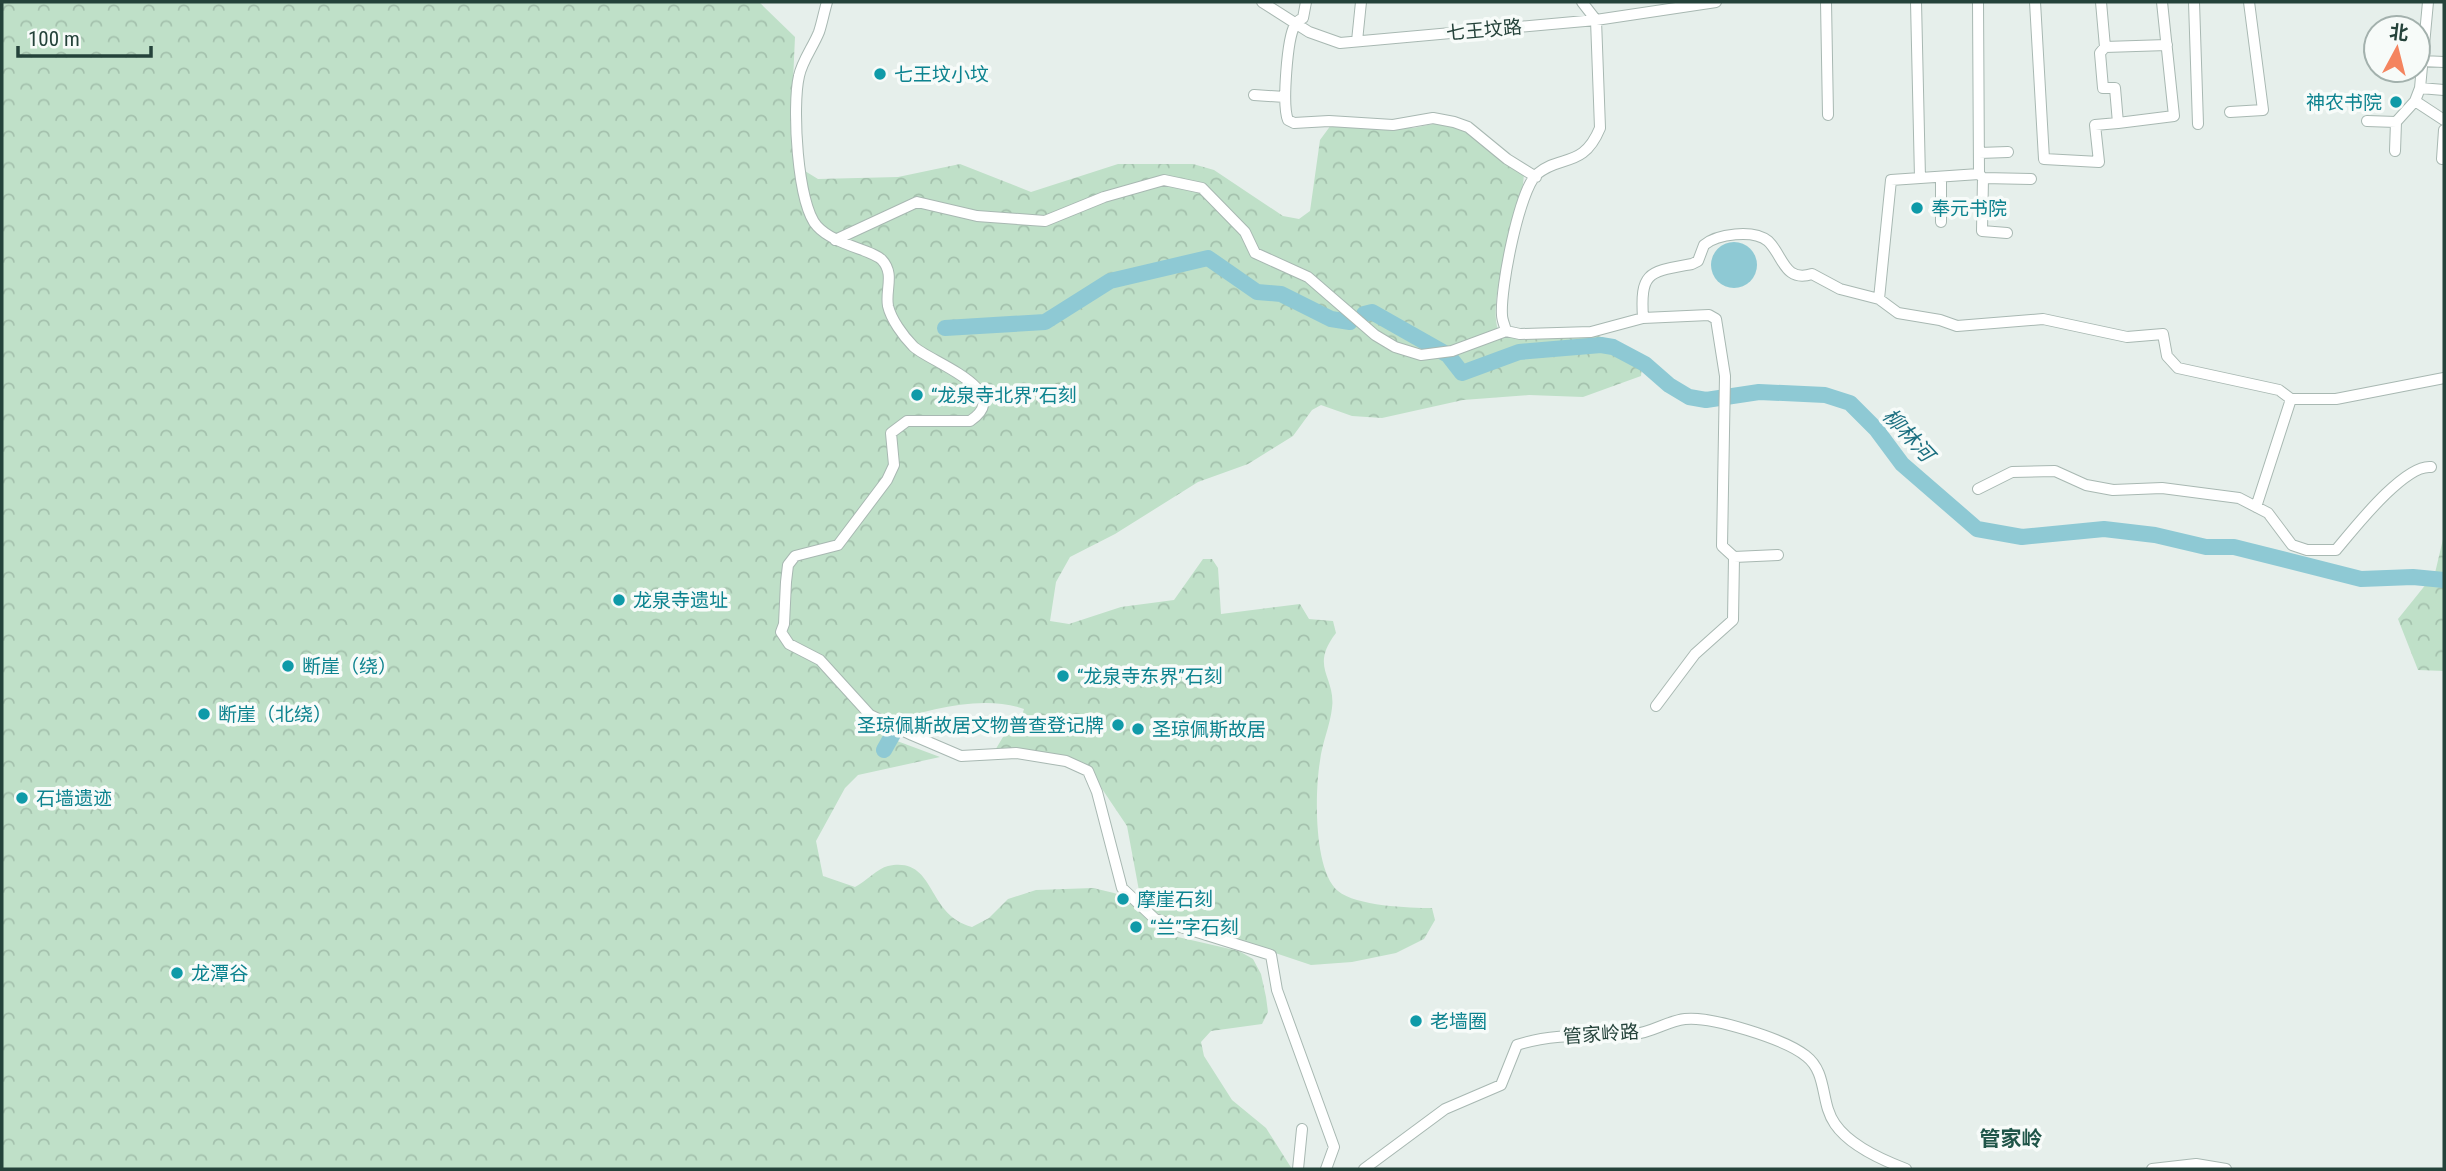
<svg xmlns="http://www.w3.org/2000/svg" width="2446" height="1171" viewBox="0 0 2446 1171" font-family="'Roboto Condensed','Noto Sans SC',sans-serif">
<style>
.forest{fill:url(#forest-crowns)}
.water{fill:#8ec9d4}
.lines{fill:none;stroke-linecap:round;stroke-linejoin:round}
.river{stroke:#8ec9d4;stroke-width:16}
.minor-casing{stroke:#a8b8b2;stroke-width:12}
.minor{stroke:#fff;stroke-width:10}
.culture-dot{fill:#0f9aa8;stroke:#f7fbf9;stroke-width:2.5}
.labels{text-anchor:middle;dominant-baseline:central;stroke-width:7;stroke-linejoin:round;paint-order:stroke}
.street-label{font-size:19px;fill:#24423a;stroke:#f7fbf9}
.culture-label{font-size:19px;fill:#0d838f;stroke:#f7fbf9;text-anchor:start}
.water-label{font-size:21px;font-style:italic;fill:#1c6f80;stroke:#f7fbf9}
.neighbourhood-label{font-size:21px;font-weight:bold;fill:#1f5548;stroke:#f7fbf9}
</style>
<defs>
<pattern id="forest-crowns" width="20" height="18" patternUnits="userSpaceOnUse" patternTransform="scale(1.75)"><rect width="20" height="18" fill="#bfe0c8"/><path d="M2 6a3 3 0 1 1 6 0M12 15a3 3 0 1 1 6 0" fill="none" stroke="#a4c1ad"/></pattern>
</defs>
<rect width="100%" height="100%" fill="#e6efeb"/>
<path class="forest" d="M 2,2 L 759,2 L 795,37 L 792,103 L 800,168 L 818,179 L 898,177 L 960,164 L 1031,192 L 1118,164 L 1193,164 L 1214,170 L 1283,216 L 1299,219 L 1310,211 L 1320,140 L 1331,125 L 1413,128 L 1438,123 L 1474,132 L 1524,172 C 1523,216 1486,291 1498,330 C 1505,333 1512,337 1519,339 C 1530,341 1541,337 1552,335 C 1593,328 1614,338 1642,366 L 1641,376 L 1583,397 L 1529,395 L 1463,400 L 1382,418 L 1352,416 L 1321,405 L 1312,410 L 1293,436 L 1248,464 L 1198,482 L 1115,534 L 1070,557 L 1056,582 L 1050,621 L 1069,624 L 1121,607 L 1174,600 L 1203,559 L 1212,559 L 1218,568 L 1221,614 L 1300,604 L 1309,619 L 1333,621 L 1336,633 C 1309,668 1336,676 1332,708 C 1330,726 1322,743 1320,761 C 1315,790 1313,870 1338,891 C 1356,906 1409,908 1432,908 L 1435,920 L 1424,939 L 1396,953 L 1352,962 L 1311,965 L 1156,913 L 1140,896 L 1127,826 L 1094,777 L 1078,764 L 994,752 L 1003,737 L 1019,725 L 1024,709 C 982,694 929,710 888,722 L 881,735 L 940,757 L 858,775 L 845,788 L 816,841 L 823,876 L 855,887 C 865,882 878,868 888,866 C 937,856 925,915 972,927 L 989,918 L 1008,899 L 1036,890 L 1093,888 L 1114,893 L 1125,897 L 1151,923 L 1169,935 L 1239,951 L 1253,959 L 1261,974 L 1266,997 L 1268,1012 L 1262,1024 L 1211,1031 L 1201,1042 L 1204,1056 L 1232,1100 L 1266,1128 L 1292,1169 L 2,1169 Z
M 2444,535 L 2444,671 L 2418,670 L 2398,619 L 2435,573 Z"/>
<path class="water" d="M1711 265a23 23 0 1 1 46 0a23 23 0 1 1-46 0Z"/>
<g class="lines">
<path class="river" d="M 1364,314 L 1372,312 L 1448,355 L 1462,373 L 1519,352 L 1601,345 L 1613,347 L 1645,364 L 1669,385 L 1689,397 L 1706,400 L 1759,392 L 1825,395 L 1850,403 L 1876,429 L 1902,464 L 1977,529 L 2022,537 L 2104,529 L 2155,535 L 2206,547 L 2234,547 L 2361,579 L 2413,577 L 2444,580
M 945,328 L 1045,322 L 1110,281 L 1208,258 L 1257,292 L 1281,294 L 1331,319 L 1350,322
M 884,750 L 893,734"/>
<defs>
<path id="minor" d="M 827,2 C 824,12 822,23 819,32 C 813,47 802,61 799,76 C 792,105 797,204 817,226 C 834,245 873,250 882,260 C 895,274 885,290 888,306 C 891,319 903,336 913,346 C 927,361 1017,390 970,421 L 907,421 L 891,433 L 894,465 L 887,480 L 838,545 L 795,556 L 788,565 L 786,582 L 784,624 L 781,632 L 789,644 L 820,660 L 870,715 L 912,735 L 961,756 L 1016,753 L 1066,761 L 1088,771 L 1097,792 L 1122,888 L 1155,919 L 1271,955 L 1277,990 L 1334,1147 L 1326,1169
M 1262,2 L 1309,32 L 1340,43 L 1596,20 L 1716,2
M 1306,2 L 1303,18 C 1301,19 1296,22 1295,25 C 1287,38 1282,106 1288,120 L 1294,123 L 1329,121 L 1393,125 L 1433,118 L 1454,122 L 1468,127 L 1507,159 L 1536,177
M 1826,2 L 1828,115
M 1916,2 L 1920,178
M 2035,2 L 2044,159 L 2099,162 L 2095,125 L 2118,123
M 2101,2 L 2105,47 L 2100,53 L 2103,88 L 2115,88 L 2118,123 L 2174,116 L 2162,2
M 2194,2 L 2198,124
M 2428,2 L 2420,88 L 2444,90
M 1357,41 L 1361,2
M 2105,47 L 2167,45
M 2422,61 L 2444,62
M 1254,95 L 1285,97
M 2415,101 L 2444,120
M 2230,112 L 2263,110 L 2249,2
M 2367,121 L 2396,122
M 2395,151 L 2396,122 L 2415,101 L 2420,88
M 1979,153 L 2008,152
M 2442,159 L 2444,130
M 1979,174 L 1983,178 L 1982,231 L 2007,233
M 1941,177 L 1941,222
M 1983,178 L 2031,179
M 835,240 L 917,202 L 977,216 L 1045,221 L 1104,197 L 1164,180 L 1202,188 L 1245,232 L 1255,253 L 1308,277 L 1375,335 L 1395,347 L 1421,355 L 1452,351 L 1506,331 C 1505,326 1502,320 1502,315 C 1500,290 1519,190 1537,174 C 1561,154 1583,169 1600,128 L 1596,20 L 1582,2
M 1879,299 L 1891,180 L 1979,174 L 1978,2
M 1643,318 C 1640,271 1649,272 1692,264 L 1698,261 L 1704,245 C 1717,234 1753,229 1768,241 C 1783,255 1784,283 1812,274 L 1840,289 L 1879,299 L 1898,313 L 1940,320 L 1957,326 L 2043,319 L 2127,337 L 2163,334 L 2167,356 L 2178,368 L 2279,390 L 2291,399 L 2336,399 L 2444,378
M 1506,331 L 1520,334 L 1591,332 L 1643,318 L 1709,315 L 1716,319 L 1725,376 L 1722,546 L 1734,557 L 1778,555
M 1978,489 L 2012,472 L 2055,471 L 2086,485 L 2113,490 L 2162,488 L 2239,498 L 2268,513 L 2292,545 L 2307,550 L 2336,550 C 2353,530 2404,464 2431,467
M 2256,507 L 2291,399
M 1656,706 L 1695,654 L 1733,620 L 1734,557
M 1298,1169 L 1302,1129
M 1364,1169 L 1445,1109 L 1501,1085 L 1517,1045 C 1553,1033 1595,1036 1634,1034 C 1651,1033 1667,1021 1685,1019 C 1711,1016 1785,1039 1806,1056 C 1828,1073 1820,1103 1835,1124 C 1850,1146 1882,1160 1906,1169
M 2152,1169 L 2196,1164 L 2226,1169"/>
</defs>
<use href="#minor" class="minor-casing"/>
<use href="#minor" class="minor"/>
</g>
<g class="culture-dot">
<circle cx="880" cy="74" r="7"/>
<circle cx="2396" cy="102" r="7"/>
<circle cx="1917" cy="208" r="7"/>
<circle cx="917" cy="395" r="7"/>
<circle cx="619" cy="600" r="7"/>
<circle cx="288" cy="666" r="7"/>
<circle cx="1063" cy="676" r="7"/>
<circle cx="204" cy="714" r="7"/>
<circle cx="1118" cy="725" r="7"/>
<circle cx="1138" cy="729" r="7"/>
<circle cx="22" cy="798" r="7"/>
<circle cx="1123" cy="899" r="7"/>
<circle cx="1136" cy="927" r="7"/>
<circle cx="177" cy="973" r="7"/>
<circle cx="1416" cy="1021" r="7"/>
</g>
<g class="labels">
<g class="street-label">
<text transform="translate(1484 30) rotate(-5)">七王坟路</text>
<text transform="translate(1601 1034) rotate(-4)">管家岭路</text>
</g>
<g class="culture-label">
<text x="894" y="74">七王坟小坟</text>
<text x="2382" y="102" text-anchor="end">神农书院</text>
<text x="1931" y="208">奉元书院</text>
<text x="931" y="395">“龙泉寺北界”石刻</text>
<text x="633" y="600">龙泉寺遗址</text>
<text x="302" y="666">断崖（绕）</text>
<text x="1077" y="676">“龙泉寺东界”石刻</text>
<text x="218" y="714">断崖（北绕）</text>
<text x="1104" y="725" text-anchor="end">圣琼佩斯故居文物普查登记牌</text>
<text x="1152" y="729">圣琼佩斯故居</text>
<text x="36" y="798">石墙遗迹</text>
<text x="1137" y="899">摩崖石刻</text>
<text x="1150" y="927">“兰”字石刻</text>
<text x="191" y="973">龙潭谷</text>
<text x="1430" y="1021">老墙圈</text>
</g>
<g class="water-label">
<text transform="translate(1908 435) rotate(47)">柳林河</text>
</g>
<g class="neighbourhood-label">
<text x="2011" y="1139">管家岭</text>
</g>
</g>
<rect width="2446" height="1171" fill="none" stroke="#24423a" stroke-width="7"/>
<g transform="translate(2397 49) rotate(7)"><circle r="33" fill="#f7fbf9" stroke="#a3b1ad" stroke-width="2"/>
<path d="M0-5L12 26L0 18L-12 26Z" fill="#f4845f"/>
<text y="-10" font-size="19" font-weight="bold" text-anchor="middle" fill="#24423a">北</text>
</g>
<path d="M18 46v10h133v-10" fill="none" stroke="#24423a" stroke-width="3.5"/>
<text x="28" y="46" font-size="21" fill="#24423a" stroke="#f7fbf9" stroke-width="5" paint-order="stroke">100 m</text>
</svg>
